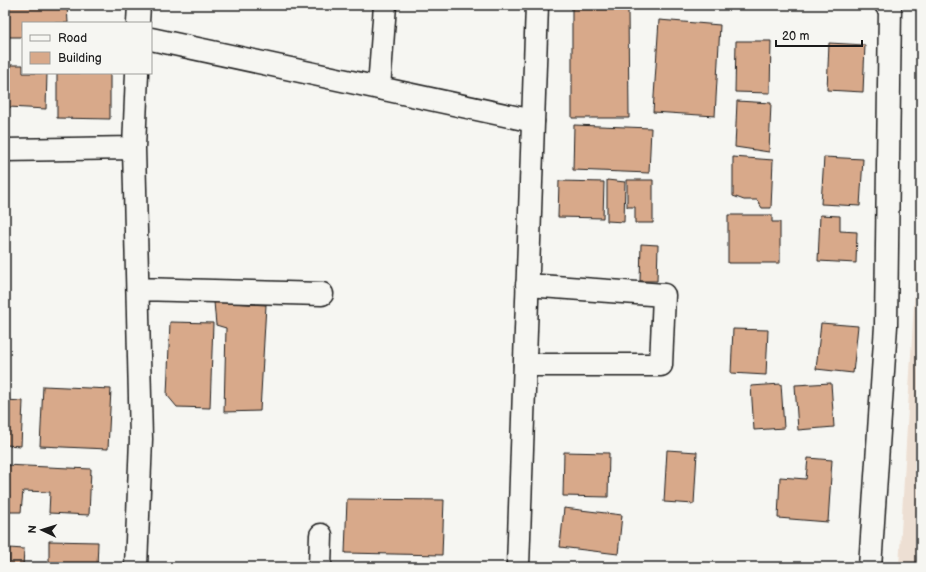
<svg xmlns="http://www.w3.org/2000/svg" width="926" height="572" viewBox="0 0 926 572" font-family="'Balsamiq Sans',sans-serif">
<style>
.built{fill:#eddfd3}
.building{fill:#d8a98a;stroke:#1c1c1c}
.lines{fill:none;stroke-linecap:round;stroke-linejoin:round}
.minor-casing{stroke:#1c1c1c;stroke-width:25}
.tertiary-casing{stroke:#1c1c1c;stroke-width:25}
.minor{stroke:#f6f6f2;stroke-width:22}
.tertiary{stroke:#f6f6f2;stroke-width:22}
</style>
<rect width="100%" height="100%" fill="#f6f6f2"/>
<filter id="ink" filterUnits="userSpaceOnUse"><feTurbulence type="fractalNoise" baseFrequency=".025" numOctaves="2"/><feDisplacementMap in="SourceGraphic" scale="8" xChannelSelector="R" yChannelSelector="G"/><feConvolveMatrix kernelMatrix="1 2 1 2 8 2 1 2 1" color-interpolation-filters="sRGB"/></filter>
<g filter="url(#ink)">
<path class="built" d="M 921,179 L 921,567 L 899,567 Z"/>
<path class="building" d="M 5,5 L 67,5 L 68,23 L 23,23 L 23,37 L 5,37 Z
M 572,5 L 618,5 L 628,8 L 629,118 L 572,118 Z
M 659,20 L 720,25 L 715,116 L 653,112 Z
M 736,41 L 771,41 L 770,93 L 735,92 Z
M 829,43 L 865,45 L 863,92 L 827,90 Z
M 5,61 L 7,61 L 6,115 L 5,115 Z
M 10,65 L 23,65 L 23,73 L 47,73 L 46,109 L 8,107 Z
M 57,73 L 110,73 L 110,119 L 57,118 Z
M 737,101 L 771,103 L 769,152 L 735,147 Z
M 574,125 L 651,128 L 649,173 L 573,170 Z
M 733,157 L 773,160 L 771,208 L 762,208 L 757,200 L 744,200 L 733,196 Z
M 824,157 L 863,159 L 860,206 L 821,204 Z
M 607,180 L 625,182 L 624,222 L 607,221 Z
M 627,180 L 653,180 L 653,223 L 635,223 L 635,207 L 627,207 Z
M 559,181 L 604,182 L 603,218 L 558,217 Z
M 728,215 L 772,215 L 772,222 L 780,222 L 780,263 L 728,263 Z
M 820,215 L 840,216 L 840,231 L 857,232 L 856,263 L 818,261 Z
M 641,244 L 658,245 L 657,281 L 640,281 Z
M 214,302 L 266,305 L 260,411 L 224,412 L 226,328 L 216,325 Z
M 170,322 L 213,323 L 210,408 L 177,407 L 167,395 Z
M 821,323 L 858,326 L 853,373 L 816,369 Z
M 733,329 L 768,330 L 766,375 L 731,373 Z
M 831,383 L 834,427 L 798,430 L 795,385 Z
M 781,384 L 784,428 L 754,430 L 751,386 Z
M 43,386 L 111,389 L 108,449 L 40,446 Z
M 5,400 L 23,401 L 21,446 L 5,445 Z
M 667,450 L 697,452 L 694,504 L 664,502 Z
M 564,452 L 609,453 L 608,497 L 563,496 Z
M 808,458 L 832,460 L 828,522 L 778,518 L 780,477 L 806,479 Z
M 5,465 L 91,469 L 89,515 L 49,513 L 50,492 L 23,491 L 21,512 L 8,512 L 9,495 L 5,495 Z
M 347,499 L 444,500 L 442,555 L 345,553 Z
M 564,508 L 622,515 L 618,554 L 560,547 Z
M 49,541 L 98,542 L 97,567 L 49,567 Z
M 9,548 L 24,549 L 23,567 L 9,567 Z"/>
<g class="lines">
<defs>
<path id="minor" d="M 138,23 L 139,5
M 151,39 L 533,121
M 379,88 L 385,5
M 134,148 L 141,439 L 136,567
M 5,150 L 134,148 L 137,73
M 138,289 L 322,294
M 525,365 L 661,365 L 664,295 L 527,285
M 320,567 L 321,535
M 870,567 L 886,326 L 890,6 L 886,5"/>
<path id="tertiary" d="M 518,567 L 537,5"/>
</defs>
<use href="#minor" class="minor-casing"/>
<use href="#tertiary" class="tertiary-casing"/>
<use href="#minor" class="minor"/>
<use href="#tertiary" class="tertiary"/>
</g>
</g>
<rect width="926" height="572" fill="none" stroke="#f6f6f2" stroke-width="20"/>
<rect x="10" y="10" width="906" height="552" fill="none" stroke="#1c1c1c" stroke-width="1.5" filter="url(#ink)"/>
<rect x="22" y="22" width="130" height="52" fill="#f6f6f2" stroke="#9f9f9c"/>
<rect x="30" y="35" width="20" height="6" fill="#f6f6f2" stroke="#9f9f9c"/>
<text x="58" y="42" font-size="12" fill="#1c1c1c">Road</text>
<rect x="30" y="52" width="20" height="12" fill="#d8a98a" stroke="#9f9f9c"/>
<text x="58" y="62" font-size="12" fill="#1c1c1c">Building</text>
<g transform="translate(42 530) rotate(274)" stroke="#f6f6f2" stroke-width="3" paint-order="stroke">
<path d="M0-3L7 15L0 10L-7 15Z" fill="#1c1c1c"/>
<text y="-6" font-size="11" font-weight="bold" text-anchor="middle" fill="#1c1c1c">N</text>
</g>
<path d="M776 40v6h86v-6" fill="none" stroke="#1c1c1c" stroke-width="2"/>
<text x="782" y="40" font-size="12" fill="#1c1c1c" stroke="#f6f6f2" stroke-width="3" paint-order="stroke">20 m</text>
</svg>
